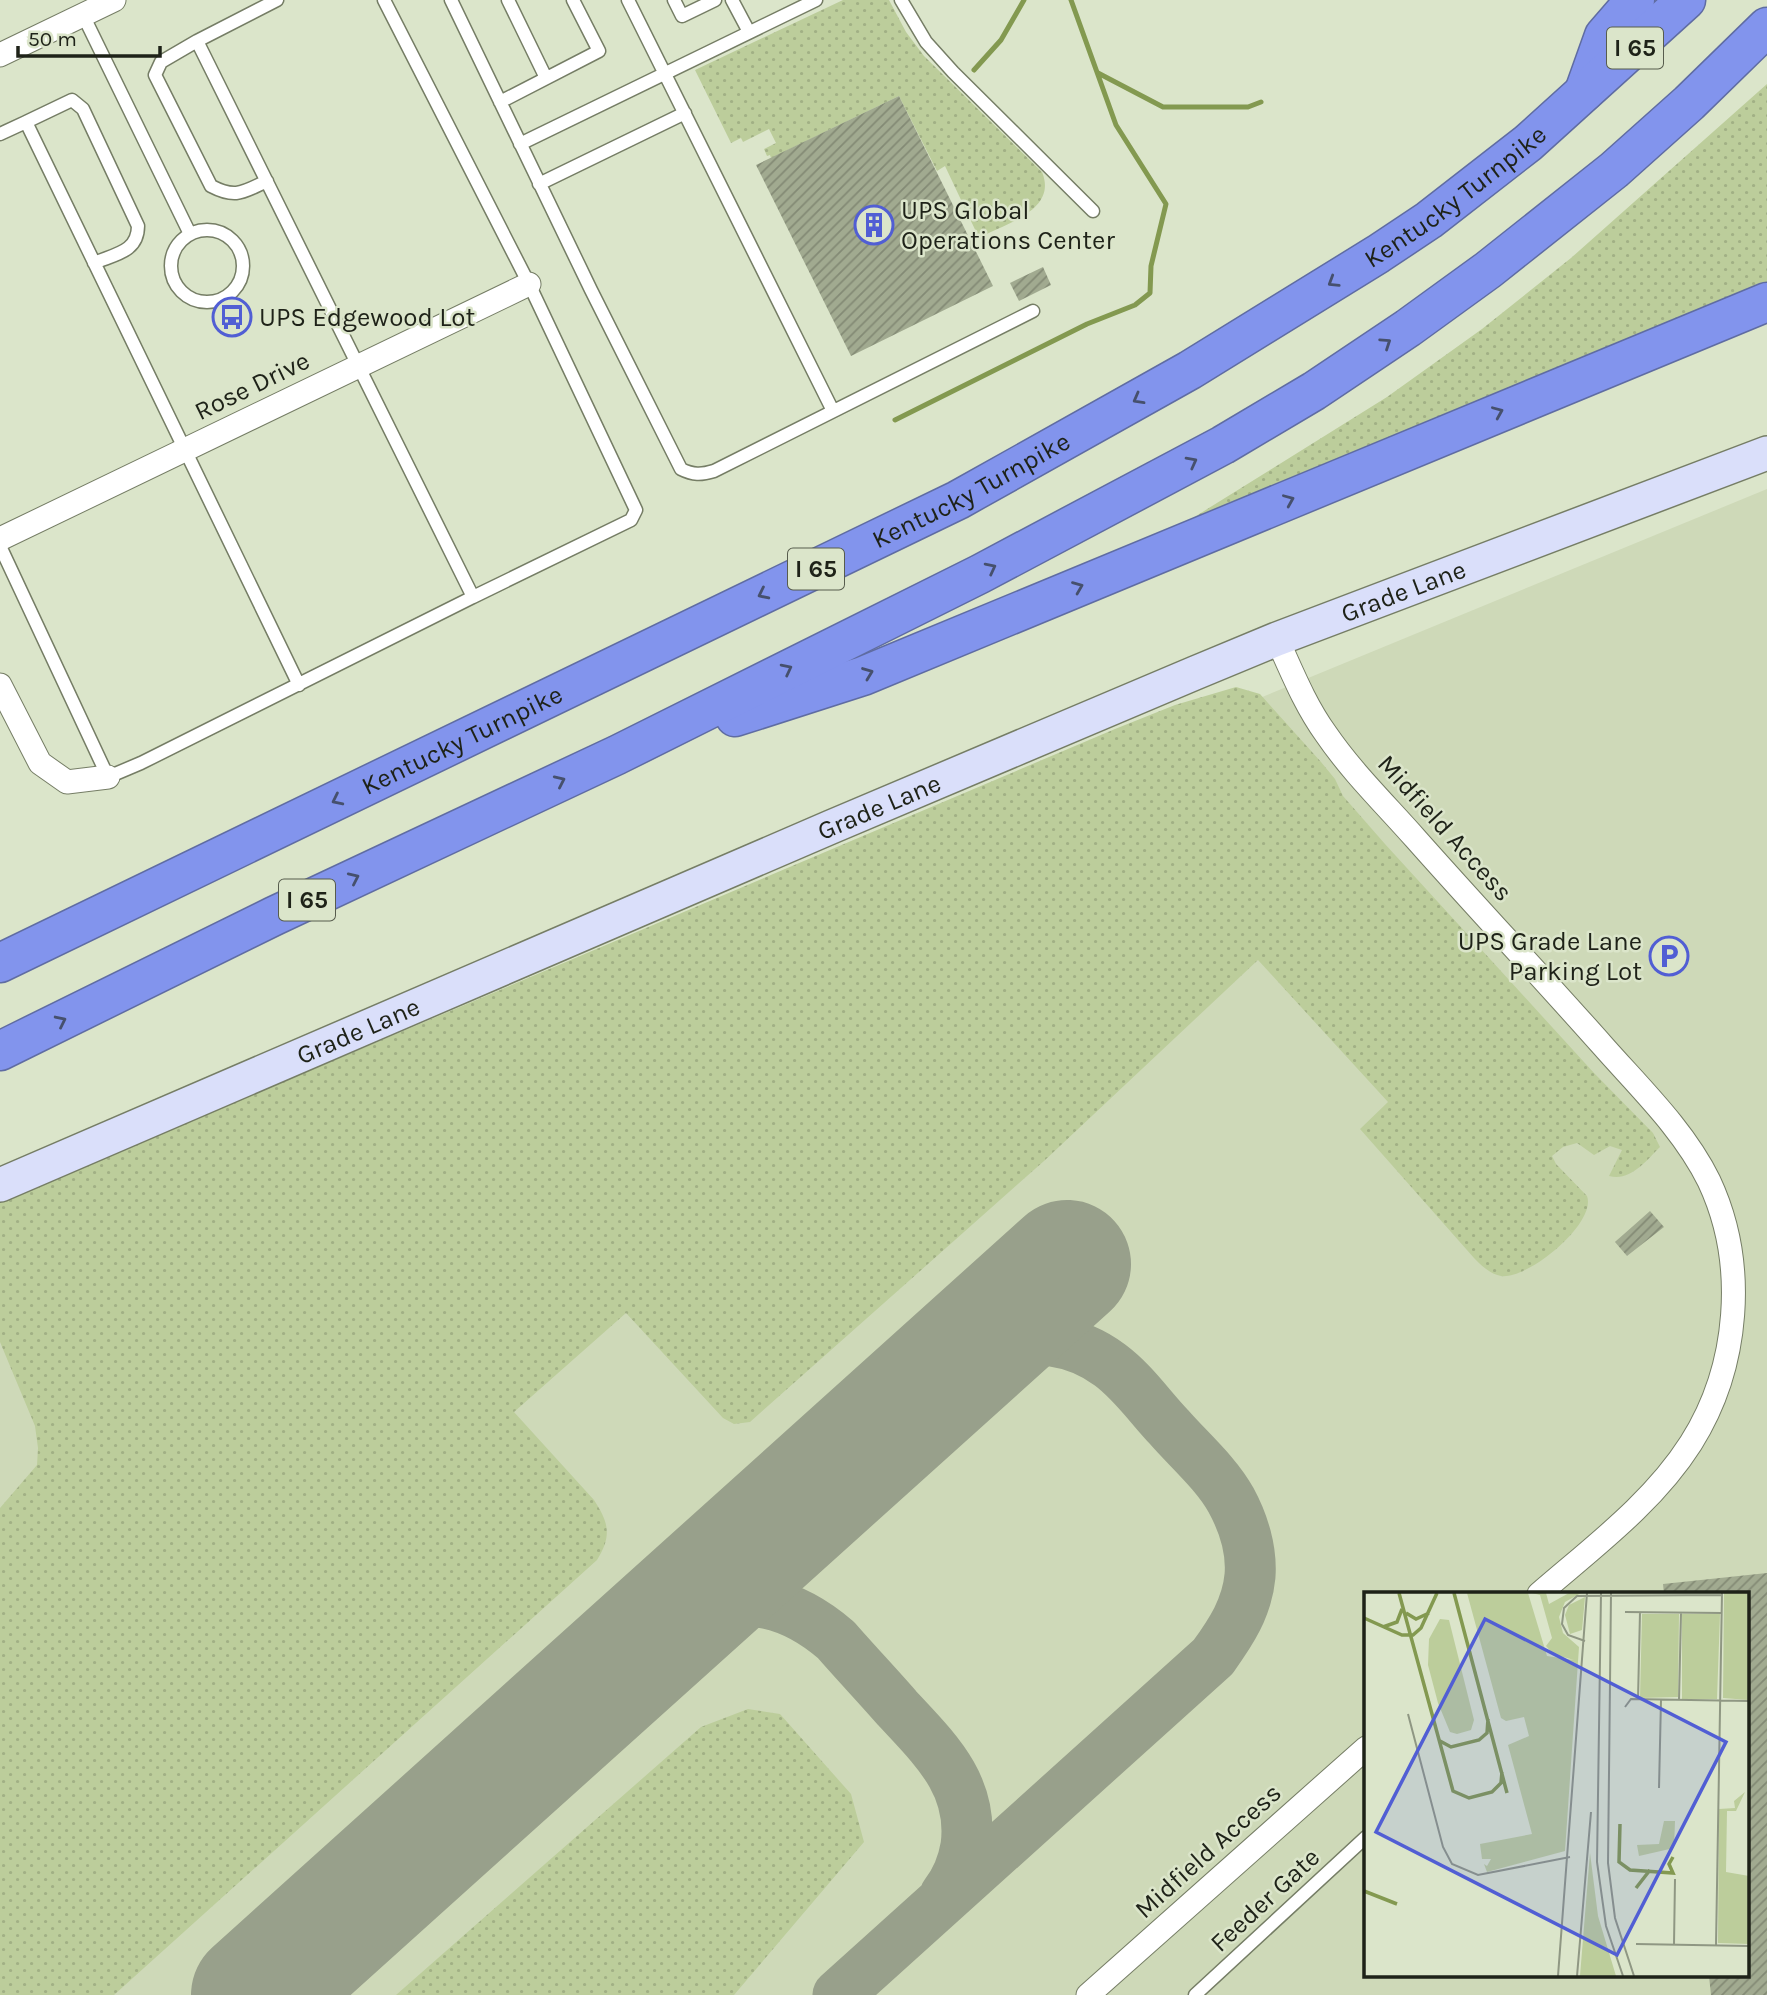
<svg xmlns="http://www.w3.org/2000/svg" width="1767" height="1995" viewBox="0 0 1767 1995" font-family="Karla,sans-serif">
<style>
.built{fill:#ced9b8;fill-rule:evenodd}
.grass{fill:url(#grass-dots)}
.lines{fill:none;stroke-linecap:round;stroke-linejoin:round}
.stream{stroke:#839950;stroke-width:5}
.taxiway{stroke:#98a08b;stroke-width:51}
.runway{stroke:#98a08b;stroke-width:128}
.building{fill:url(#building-hatch)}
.service-casing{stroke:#757d65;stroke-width:15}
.minor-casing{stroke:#757d65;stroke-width:25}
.secondary-casing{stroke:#757d65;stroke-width:36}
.motorway-casing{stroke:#5f6ca2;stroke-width:41}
.service{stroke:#fff;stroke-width:12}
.minor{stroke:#fff;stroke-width:23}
.secondary{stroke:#dadffa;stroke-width:33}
.motorway{stroke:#8294ed;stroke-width:38}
.oneway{stroke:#46506d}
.labels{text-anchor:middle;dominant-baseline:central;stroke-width:5;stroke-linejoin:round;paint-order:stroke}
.shield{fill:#dbe5ca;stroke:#575c4d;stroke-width:2}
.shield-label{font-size:24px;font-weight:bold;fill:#1e2218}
.street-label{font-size:26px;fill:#1e2218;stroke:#dbe5ca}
.poi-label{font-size:26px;fill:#1e2218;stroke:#dbe5ca;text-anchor:start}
.inset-river{fill:none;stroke:#839950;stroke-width:3.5}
.inset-road{fill:none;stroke:#8f9783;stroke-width:2}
.view{fill:#515ed4;fill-opacity:0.15;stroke:#515ed4;stroke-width:3.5}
.inset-edge{fill:none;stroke:#1e2218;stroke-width:3.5}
</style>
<defs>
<pattern id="grass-dots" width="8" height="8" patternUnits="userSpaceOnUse" patternTransform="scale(1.75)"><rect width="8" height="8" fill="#bccd9b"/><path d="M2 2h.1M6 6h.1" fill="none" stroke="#a1b085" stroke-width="1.8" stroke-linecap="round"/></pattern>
<pattern id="building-hatch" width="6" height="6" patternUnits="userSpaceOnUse" patternTransform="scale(1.75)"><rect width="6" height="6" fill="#a1aa90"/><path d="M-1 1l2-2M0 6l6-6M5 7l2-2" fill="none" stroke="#838a75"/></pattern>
</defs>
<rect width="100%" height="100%" fill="#dbe5ca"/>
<path class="built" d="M 1767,489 L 1767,1995 L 0,1995 L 0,1217 ZM 1366,1594 L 1748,1594 L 1748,1976 L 1366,1976 Z"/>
<path class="grass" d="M 843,0 L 889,0 L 906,32 L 924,56 L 1042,172 C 1058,210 1005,224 979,238 L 945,166 L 937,171 L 899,96 L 771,158 L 770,155 L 767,156 L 764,149 L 776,143 L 769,129 L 743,142 L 741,138 L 731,143 L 695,70 Z
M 1767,84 L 1767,284 L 1188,521 L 1387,397 L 1482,329 L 1571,258 Z
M 1236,687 L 1260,694 L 1321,762 L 1335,779 L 1343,796 L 1385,844 L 1594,1073 L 1653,1133 L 1660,1147 C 1646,1161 1630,1182 1609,1176 L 1622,1150 L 1610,1146 L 1594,1155 L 1577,1143 L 1563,1147 L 1552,1156 L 1556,1164 L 1587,1196 C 1597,1223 1528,1280 1501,1276 C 1490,1274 1482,1266 1474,1258 L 1360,1129 L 1388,1102 L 1258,960 L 1044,1161 L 750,1422 L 734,1424 L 723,1418 L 626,1313 L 514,1412 L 594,1500 C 609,1523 612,1536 597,1560 L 114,1995 L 0,1995 L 0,1508 L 37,1465 L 38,1448 L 35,1426 L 0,1342 L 0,1202 L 1115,729 L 1175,705 Z
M 748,1709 L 780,1714 L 851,1794 L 864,1842 L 734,1995 L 396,1995 L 701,1727 Z"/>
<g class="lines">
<path class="stream" d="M 974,70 L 1001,40 L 1024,0
M 1098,73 L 1163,107 L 1248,107 L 1261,102
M 895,420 L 1087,324 L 1135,305 L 1150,293 L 1151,266 L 1166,204 L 1116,125 L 1071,0"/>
<path class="taxiway" d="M 650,1638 C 664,1630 677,1620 692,1613 C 745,1589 793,1603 836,1640 C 856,1663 877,1685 897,1708 C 935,1749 974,1785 966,1846 C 963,1864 956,1881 945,1895
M 838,1995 L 1213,1657 C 1231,1632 1247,1608 1250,1576 C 1252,1550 1243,1522 1231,1500 C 1216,1473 1189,1450 1169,1427 C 1150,1407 1133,1382 1110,1365 C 1094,1353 1073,1344 1052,1341 C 1014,1336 984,1351 951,1367"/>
<path class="runway" d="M 255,1995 L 1067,1264"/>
</g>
<path class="building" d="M 899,96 L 993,286 L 851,356 L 756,165 Z
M 1043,267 L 1051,285 L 1019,301 L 1010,283 Z
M 1650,1211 L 1664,1227 L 1627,1256 L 1615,1242 Z
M 1767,1573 L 1767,1995 L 1711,1995 L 1709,1976 L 1748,1976 L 1748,1594 L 1664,1594 L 1663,1584 Z"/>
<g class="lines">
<defs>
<path id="service" d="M 277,0 L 197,41 L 473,597 L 631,520 L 636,510 L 529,284 L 384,0
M 451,0 L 591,290 L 681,469 C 693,475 701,475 714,471 L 1033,311
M 508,0 L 546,78
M 628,0 L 833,411
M 674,0 L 682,16 L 715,0
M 732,0 L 749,32
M 901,0 L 926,42 L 953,72 L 1093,211
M 83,15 L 190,234
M 197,41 L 161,62 L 155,75 L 211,186 C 236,199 243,192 267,181
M 500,102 L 599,51 L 573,0
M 0,134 L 26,122
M 520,144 L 816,0
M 539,184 L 685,113
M171 266a36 36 0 1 1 72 0a36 36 0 1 1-72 0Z
M 94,263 C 115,254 138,252 138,226 L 83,109 L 72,100 L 26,122 L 299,685
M 0,546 L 108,777 L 141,763 L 473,597
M 1195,1995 L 1366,1837"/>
<path id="minor" d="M 0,55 L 114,0
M 0,539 L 529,284
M 1277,639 C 1292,672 1305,705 1326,734 C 1352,772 1385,804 1415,838 C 1477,908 1541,976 1603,1046 C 1640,1088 1684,1130 1709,1181 C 1748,1264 1739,1367 1691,1443 C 1653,1503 1592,1548 1539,1594
M 0,685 L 40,763 L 67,782 L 108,777
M 1088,1995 L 1366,1748"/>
<g id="secondary">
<path id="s1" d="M 0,1185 L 831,827 L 1195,673 L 1277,639 L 1767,453"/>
</g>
<g id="motorway">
<path d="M 1584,92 L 1604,36 L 1635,0"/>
<path d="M 735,717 L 863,676 L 1767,302"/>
<path id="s2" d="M 0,963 L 958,500 L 1190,370 L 1378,254 L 1429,220 L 1528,143 L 1686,0"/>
<path d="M 0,1051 L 274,916 L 617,755 L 980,574 L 1223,445 L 1314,391 L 1408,328 L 1488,270 L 1614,170 L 1689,103 L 1767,27"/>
</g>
</defs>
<use href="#service" class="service-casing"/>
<use href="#minor" class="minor-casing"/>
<use href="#secondary" class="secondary-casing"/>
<use href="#motorway" class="motorway-casing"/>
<use href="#service" class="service"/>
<use href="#minor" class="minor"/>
<use href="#secondary" class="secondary"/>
<use href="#motorway" class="motorway"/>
</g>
<defs><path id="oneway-chevron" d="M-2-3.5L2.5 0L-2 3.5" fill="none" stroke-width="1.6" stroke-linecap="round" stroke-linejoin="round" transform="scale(1.75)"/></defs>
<g class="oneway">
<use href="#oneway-chevron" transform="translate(1333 282) rotate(148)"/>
<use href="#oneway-chevron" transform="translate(1386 343) rotate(-34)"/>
<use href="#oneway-chevron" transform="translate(1138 399) rotate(151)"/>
<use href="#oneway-chevron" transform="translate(1498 412) rotate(-23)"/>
<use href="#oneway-chevron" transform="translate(1192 462) rotate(-28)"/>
<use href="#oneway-chevron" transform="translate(1289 500) rotate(-23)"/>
<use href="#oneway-chevron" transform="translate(991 568) rotate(-27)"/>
<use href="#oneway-chevron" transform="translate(1078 587) rotate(-22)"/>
<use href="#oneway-chevron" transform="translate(763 594) rotate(154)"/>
<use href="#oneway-chevron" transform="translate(787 669) rotate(-27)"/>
<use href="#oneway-chevron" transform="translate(868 673) rotate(-21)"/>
<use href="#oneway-chevron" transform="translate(560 781) rotate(-25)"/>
<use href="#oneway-chevron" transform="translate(337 800) rotate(154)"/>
<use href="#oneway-chevron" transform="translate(354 878) rotate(-25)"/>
<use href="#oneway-chevron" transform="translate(61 1021) rotate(-26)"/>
</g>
<defs>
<symbol id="building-ring" viewBox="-11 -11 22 22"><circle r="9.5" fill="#dbe5ca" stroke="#515ed4" stroke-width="1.5"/><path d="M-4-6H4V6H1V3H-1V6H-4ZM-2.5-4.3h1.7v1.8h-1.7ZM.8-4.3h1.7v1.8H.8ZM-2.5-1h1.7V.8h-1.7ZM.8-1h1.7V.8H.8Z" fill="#515ed4"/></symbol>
<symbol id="bus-ring" viewBox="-11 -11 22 22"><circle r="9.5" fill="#dbe5ca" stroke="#515ed4" stroke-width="1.5"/><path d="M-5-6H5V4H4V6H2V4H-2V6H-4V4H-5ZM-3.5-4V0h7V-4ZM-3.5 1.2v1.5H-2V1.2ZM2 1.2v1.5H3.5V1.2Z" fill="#515ed4"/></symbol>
<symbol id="parking-ring" viewBox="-11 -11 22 22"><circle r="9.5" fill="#dbe5ca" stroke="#515ed4" stroke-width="1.5"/><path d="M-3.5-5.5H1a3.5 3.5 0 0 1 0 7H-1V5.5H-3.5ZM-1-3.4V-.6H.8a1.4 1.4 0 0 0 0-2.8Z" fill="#515ed4"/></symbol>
</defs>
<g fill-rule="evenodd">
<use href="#building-ring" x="852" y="203" width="44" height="44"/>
<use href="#bus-ring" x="210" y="295" width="44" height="44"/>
<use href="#parking-ring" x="1647" y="934" width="44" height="44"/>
</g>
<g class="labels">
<g class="shield">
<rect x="1607" y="27.5" width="56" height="41" rx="5"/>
<rect x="788" y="548.5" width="56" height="41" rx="5"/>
<rect x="279" y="879.5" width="56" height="41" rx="5"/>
</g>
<g class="shield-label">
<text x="1635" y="48">I 65</text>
<text x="816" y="569">I 65</text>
<text x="307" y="900">I 65</text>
</g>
<g class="street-label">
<text stroke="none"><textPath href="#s2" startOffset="1647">Kentucky Turnpike</textPath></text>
<text transform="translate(252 386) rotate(-26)">Rose Drive</text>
<text stroke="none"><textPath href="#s2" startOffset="1080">Kentucky Turnpike</textPath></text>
<text stroke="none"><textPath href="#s1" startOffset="1524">Grade Lane</textPath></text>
<text stroke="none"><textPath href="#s2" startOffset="513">Kentucky Turnpike</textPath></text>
<text stroke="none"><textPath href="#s1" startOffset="957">Grade Lane</textPath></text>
<text transform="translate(1445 828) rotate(48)">Midfield Access</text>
<text stroke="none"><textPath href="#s1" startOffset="390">Grade Lane</textPath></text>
<text transform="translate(1208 1851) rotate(-42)">Midfield Access</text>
<text transform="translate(1265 1900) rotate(-43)">Feeder Gate</text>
</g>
<g class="poi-label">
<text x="901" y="210">UPS Global<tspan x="901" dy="30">Operations Center</tspan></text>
<text x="259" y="317">UPS Edgewood Lot</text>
<text x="1642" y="941" text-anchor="end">UPS Grade Lane<tspan x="1642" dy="30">Parking Lot</tspan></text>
</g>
</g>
<g transform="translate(1364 1592)">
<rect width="385" height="385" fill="#dbe5ca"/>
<path d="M 103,1 L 164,1 L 183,64 L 210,68 L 189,62 L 182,54 L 188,46 L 176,3 L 168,1 L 182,1 L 185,12 L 205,1 L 217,1 L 201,10 L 195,25 L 199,41 L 215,55 L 201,259 L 123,280 L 120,272 L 123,274 L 127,267 L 118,267 L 116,252 L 168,242 L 144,153 L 165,144 L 160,125 L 142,129 L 137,126 ZM 360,1 L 385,1 L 385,108 L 359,106 ZM 221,5 L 218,38 L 206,42 L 201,23 L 205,13 ZM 278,22 L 315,22 L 314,105 L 276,106 ZM 318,22 L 356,22 L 353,107 L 318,107 ZM 76,27 L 85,28 L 110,128 L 107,138 L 93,142 L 86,140 L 74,111 L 64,73 L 65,47 ZM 381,200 L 372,219 L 363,219 L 362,280 L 385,284 L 385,352 L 354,351 L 355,217 L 371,216 L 370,209 ZM 300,229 L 311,229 L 310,256 L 275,264 L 273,253 L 295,252 ZM 226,261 L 234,324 L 252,384 L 216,384 Z" fill="#bccd9b"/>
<path class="inset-river" d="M 35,1 L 89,199 L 105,206 L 128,200 L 137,191 L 138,180M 90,1 L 143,201M 42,21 L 52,27 L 65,21M 0,26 L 38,43 L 49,43 L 57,36 L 73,1M 19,35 L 33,30 L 38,17M 76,149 L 87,155 L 115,148 L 123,141 L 124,127M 256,232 L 255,270 L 266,278 L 309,281 L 305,272 L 309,265M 272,296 L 286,278M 0,299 L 33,312"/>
<path class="inset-road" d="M 237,1 L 233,270 L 242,334 L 259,384M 247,1 L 244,271 L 251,326 L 270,384M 261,20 L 358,21M 221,49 L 204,43 L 198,32 L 200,16 L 213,4 L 358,3M 274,107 L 276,20M 315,108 L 317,21M 261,115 L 267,107 L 385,109M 44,122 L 79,255 L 88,272 L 114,283 L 206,265M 295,196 L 297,108M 272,352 L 385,354M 310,352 L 311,287M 352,353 L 358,1M 194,384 L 223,1M 213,384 L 227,220"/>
<path class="view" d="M 121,27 L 362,150 L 253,363 L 12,240 Z"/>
<rect width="385" height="385" class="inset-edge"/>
</g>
<path d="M18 46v10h142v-10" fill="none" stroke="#1e2218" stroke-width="3.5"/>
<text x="28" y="46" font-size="21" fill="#1e2218" stroke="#dbe5ca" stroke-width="5" paint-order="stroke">50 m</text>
</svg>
